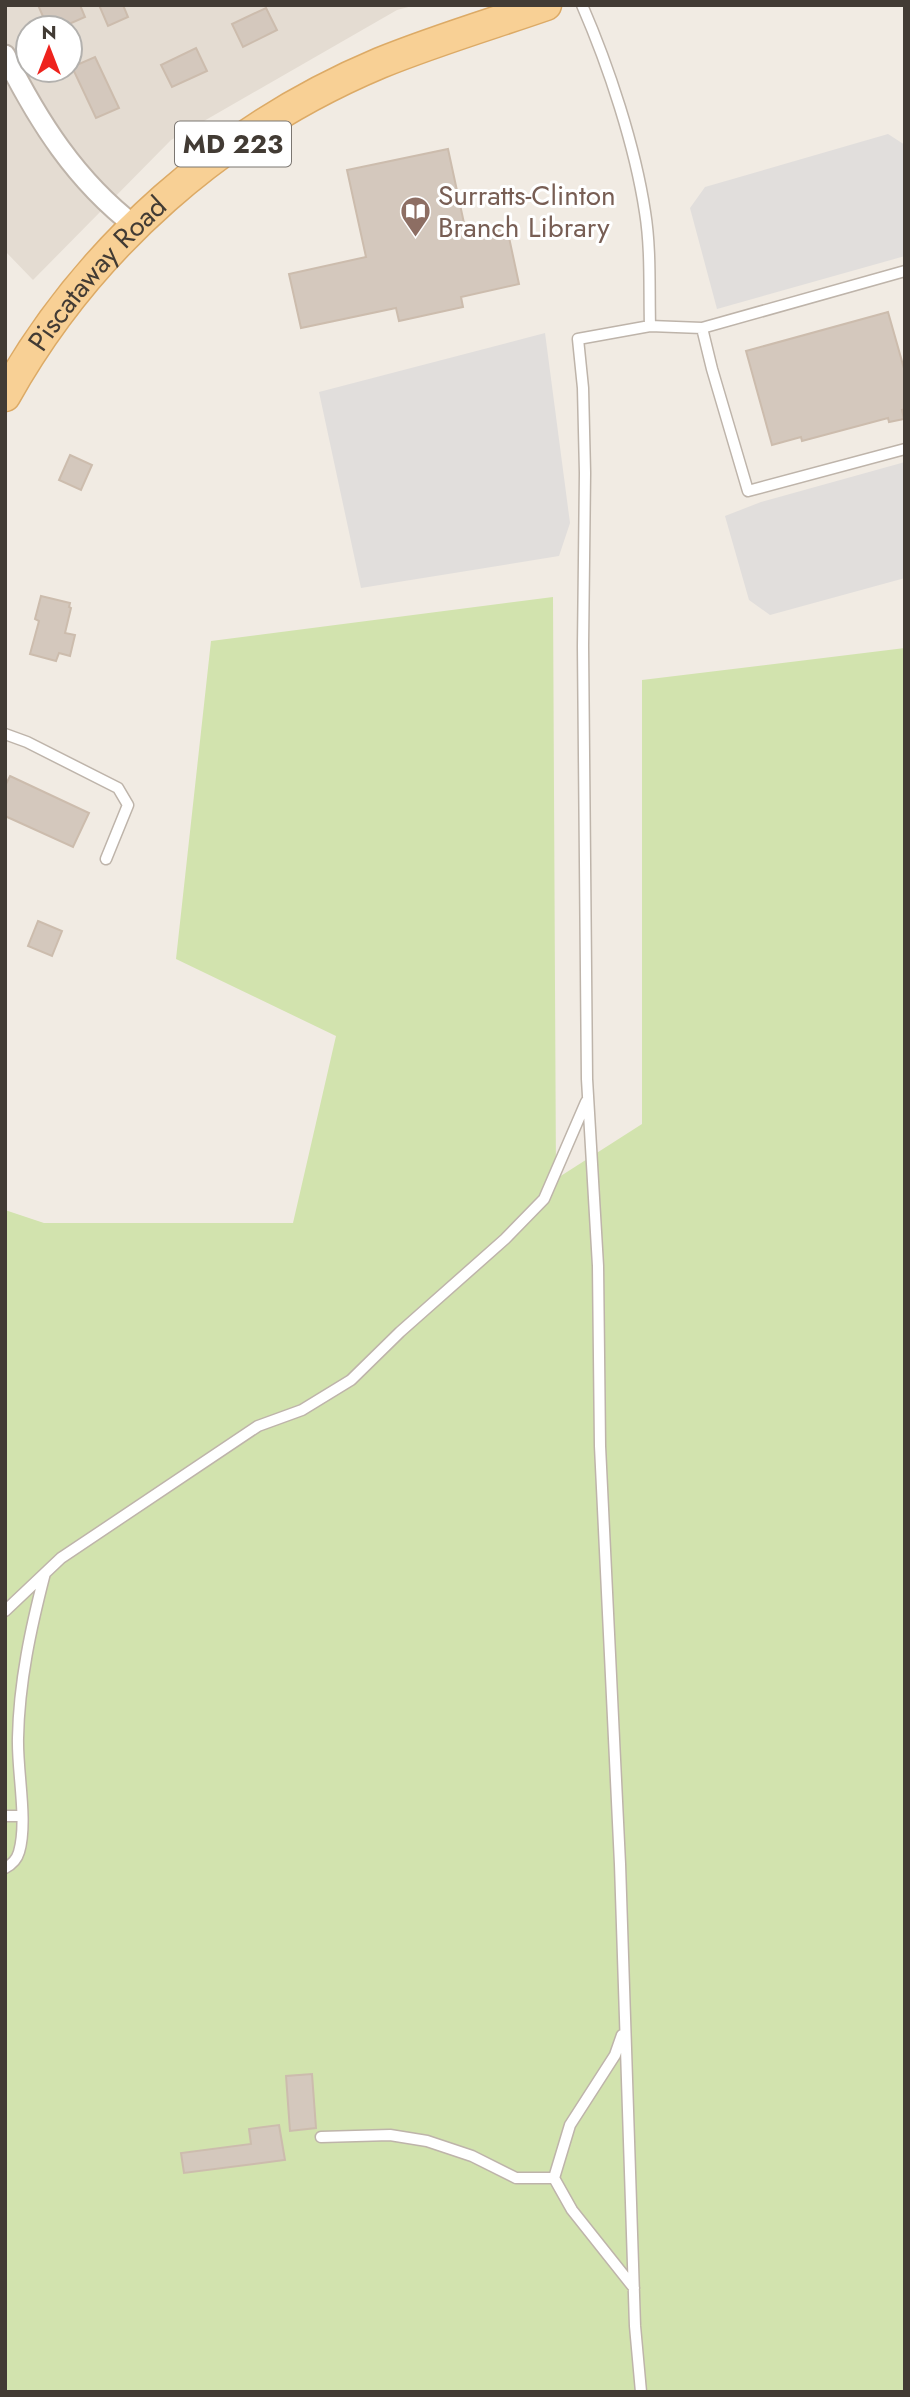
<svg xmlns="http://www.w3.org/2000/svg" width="910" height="2397" viewBox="0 0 910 2397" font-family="Jost,sans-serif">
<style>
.residential{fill:#e4dcd2;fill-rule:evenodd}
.green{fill:#d2e3ae}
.parking{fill:#e1dedc}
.building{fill:#d4c8bd;stroke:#ccbcad;stroke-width:2}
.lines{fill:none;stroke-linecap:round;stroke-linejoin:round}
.lane-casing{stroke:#beb4aa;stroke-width:13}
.street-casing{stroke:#beb4aa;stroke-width:23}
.primary-casing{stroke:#dcaa66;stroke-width:33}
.lane{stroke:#fff;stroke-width:10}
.street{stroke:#fff;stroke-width:19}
.primary{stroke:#f8d095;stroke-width:30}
.labels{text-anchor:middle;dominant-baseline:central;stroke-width:6;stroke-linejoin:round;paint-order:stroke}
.shield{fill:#fff;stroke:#7b7671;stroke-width:2}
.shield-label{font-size:26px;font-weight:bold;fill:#423b34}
.education-label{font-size:28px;fill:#785e54;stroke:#fff;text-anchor:start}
.street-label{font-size:28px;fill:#423b34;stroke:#fff}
</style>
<rect width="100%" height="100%" fill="#f1ebe3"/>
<path class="residential" d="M 5,5 L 416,5 L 397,10 L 171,140 L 33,280 L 5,251 ZM 28,28 L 70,28 L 70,70 L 28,70 Z"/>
<path class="green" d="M 553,597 L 556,1179 L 642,1124 L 642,680 L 905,648 L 905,2392 L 5,2392 L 5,1210 L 44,1223 L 293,1223 L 336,1036 L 176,959 L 211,641 Z"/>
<path class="parking" d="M 888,134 L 905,145 L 905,256 L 717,309 L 690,208 L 705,187 Z
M 545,333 L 570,523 L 559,556 L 361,588 L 319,392 Z
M 905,462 L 905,578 L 770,615 L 749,600 L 725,516 L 761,502 Z"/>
<path class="building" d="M 38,5 L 80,5 L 85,17 L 60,28 L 48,28 Z
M 99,5 L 123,5 L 128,17 L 108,26 Z
M 266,8 L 277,30 L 243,47 L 232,24 Z
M 196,48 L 207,71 L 172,87 L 161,65 Z
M 95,57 L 119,108 L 96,118 L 72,67 Z
M 448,149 L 467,237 L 507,228 L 519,284 L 461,297 L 463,307 L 399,321 L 396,308 L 301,328 L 289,274 L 366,257 L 347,170 Z
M 888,312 L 905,372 L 905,409 L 902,410 L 904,419 L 889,422 L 888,418 L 802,441 L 801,437 L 772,445 L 746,351 Z
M 70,455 L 92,465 L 81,490 L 59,480 Z
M 41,596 L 70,603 L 69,607 L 71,608 L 65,633 L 75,635 L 70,656 L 59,653 L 56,661 L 30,654 L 39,621 L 35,619 Z
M 10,776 L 89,813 L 73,847 L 5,816 L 5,786 Z
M 38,921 L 62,931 L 52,956 L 28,946 Z
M 312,2074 L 316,2128 L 290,2131 L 286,2076 Z
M 279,2125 L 285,2160 L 184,2173 L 181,2153 L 251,2144 L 249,2129 Z"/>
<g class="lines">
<defs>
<path id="lane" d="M 582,5 C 609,67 635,146 645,212 C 651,249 649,288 650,326
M 702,328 L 712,369 L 748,491 L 905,449
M 5,734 L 27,742 L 118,788 L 128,805 L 106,859
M 5,1611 L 61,1558 L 258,1426 L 302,1410 L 351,1380 L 400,1332 L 505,1239 L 544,1199 L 586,1102
M 5,1816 L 21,1816
M 5,1868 C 11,1865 17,1859 19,1852 C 28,1821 17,1772 18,1738 C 19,1682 31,1627 45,1573
M 622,2035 L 615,2055 L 570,2125 L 554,2178 L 572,2210 L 634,2288
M 321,2137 L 390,2135 L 427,2141 L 472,2156 L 516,2178 L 554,2178
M 641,2392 L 635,2326 L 620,1864 L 600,1446 L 598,1266 L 587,1079 L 583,646 L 585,473 L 583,388 L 578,339 L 650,326 L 702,328 L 905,271"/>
<path id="street" d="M 5,55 C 38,121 76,181 135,226"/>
<g id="primary">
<path id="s1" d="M 5,396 C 88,247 223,129 380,63 C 434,41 491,24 546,5"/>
</g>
</defs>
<use href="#lane" class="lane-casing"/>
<use href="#street" class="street-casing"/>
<use href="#primary" class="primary-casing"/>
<use href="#lane" class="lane"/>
<use href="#street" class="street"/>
<use href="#primary" class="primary"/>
</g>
<defs>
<symbol id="library-pin" viewBox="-11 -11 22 30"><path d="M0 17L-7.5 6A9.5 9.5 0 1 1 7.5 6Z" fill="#8d6e63" stroke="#fff"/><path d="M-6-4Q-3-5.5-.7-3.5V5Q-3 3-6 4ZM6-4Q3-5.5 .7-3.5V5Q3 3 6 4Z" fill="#fff"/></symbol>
</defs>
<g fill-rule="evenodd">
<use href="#library-pin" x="398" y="194" width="35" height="47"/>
</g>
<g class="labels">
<rect class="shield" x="175" y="121.5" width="116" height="45" rx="5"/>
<g class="shield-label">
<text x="233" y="144">MD 223</text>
</g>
<g class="education-label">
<text x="438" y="195">Surratts-Clinton<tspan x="438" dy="32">Branch Library</tspan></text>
</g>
<g class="street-label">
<text stroke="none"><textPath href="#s1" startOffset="154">Piscataway Road</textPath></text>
</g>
</g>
<rect width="910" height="2397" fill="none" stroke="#423b34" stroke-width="14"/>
<g transform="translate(49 49)"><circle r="33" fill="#ffffff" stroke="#b3b1ae" stroke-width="2"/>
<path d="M0-5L12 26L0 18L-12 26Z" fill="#ee231d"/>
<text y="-10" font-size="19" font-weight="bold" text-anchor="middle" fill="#423b34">N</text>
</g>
</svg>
